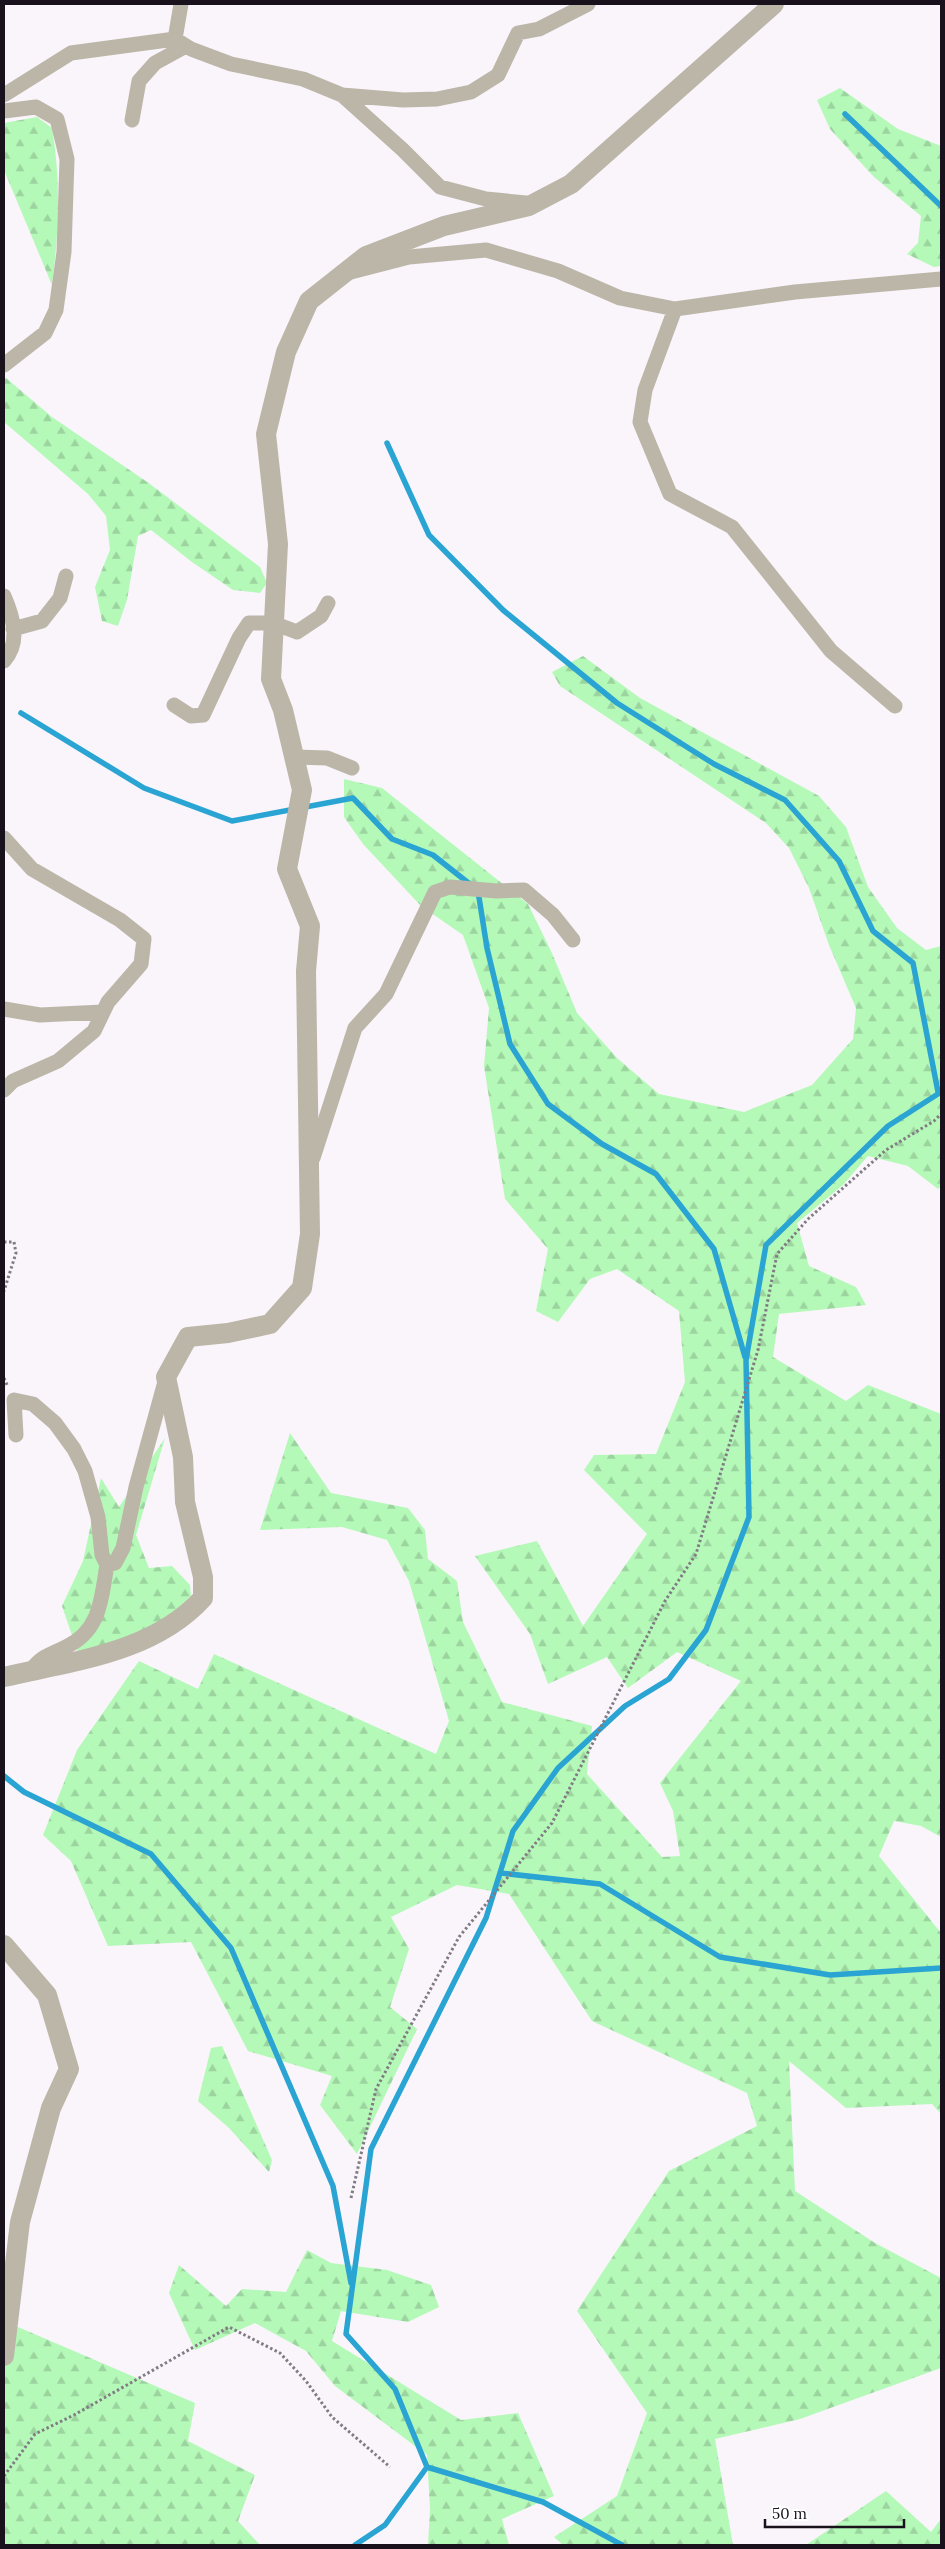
<svg xmlns="http://www.w3.org/2000/svg" width="945" height="2549" viewBox="0 0 945 2549" font-family="Lora,serif">
<style>
.forest{fill:url(#forest-firs)}
.lines{fill:none;stroke-linecap:round;stroke-linejoin:round}
.stream{stroke:#2aa4d2;stroke-width:5.5}
.path{stroke:#817b84;stroke-width:3;stroke-dasharray:2.5 2.5;stroke-linecap:butt}
.minor{stroke:#bcb6a8;stroke-width:15}
.tertiary{stroke:#bcb6a8;stroke-width:20}
</style>
<defs>
<pattern id="forest-firs" width="22" height="20" patternUnits="userSpaceOnUse" patternTransform="scale(1.25)"><rect width="22" height="20" fill="#b5f9b8"/><path d="M5 1l3.5 6h-7zM16 11l3.5 6h-7z" fill="#9bd49e"/></pattern>
</defs>
<rect width="100%" height="100%" fill="#f9f5fb"/>
<path class="forest" d="M 840,88 L 898,129 L 941,146 L 941,266 L 934,267 L 907,254 L 918,243 L 921,216 L 874,177 L 830,129 L 817,100 Z
M 37,117 L 52,128 C 61,180 59,232 52,285 L 4,170 L 4,123 Z
M 6,378 L 52,417 L 150,484 L 260,567 L 267,583 L 260,593 L 233,590 L 192,562 L 151,530 L 138,536 L 127,600 L 118,626 L 102,621 L 95,587 L 110,550 L 106,516 L 88,494 L 4,422 L 4,380 Z
M 583,656 L 640,698 L 819,796 L 846,827 L 868,887 L 897,928 L 926,950 L 941,946 L 941,1186 L 938,1189 L 908,1166 L 868,1156 L 843,1185 L 797,1223 L 809,1266 L 856,1287 L 866,1305 L 779,1314 L 773,1357 L 846,1401 L 868,1385 L 941,1414 L 941,1837 L 921,1826 L 894,1821 L 879,1856 L 941,1933 L 941,2114 L 932,2104 L 846,2108 L 789,2061 L 795,2191 L 875,2243 L 941,2278 L 941,2368 L 800,2419 L 715,2439 L 733,2545 L 563,2545 L 554,2537 L 617,2496 L 647,2413 L 577,2311 L 669,2171 L 757,2126 L 747,2093 L 592,2021 L 509,1894 L 457,1885 L 391,1917 L 409,1949 L 390,2007 L 417,2029 L 357,2154 L 320,2105 L 332,2076 L 248,2051 L 191,1942 L 108,1946 L 71,1861 L 43,1835 L 77,1750 L 139,1661 L 198,1689 L 214,1654 L 436,1754 L 449,1721 L 409,1581 L 387,1540 L 342,1527 L 260,1530 L 290,1433 L 331,1493 L 408,1508 L 425,1530 L 428,1559 L 457,1581 L 463,1622 L 502,1702 L 592,1726 L 587,1774 L 662,1857 L 680,1856 L 673,1811 L 660,1783 L 741,1681 L 677,1652 L 628,1688 L 607,1657 L 548,1684 L 530,1634 L 475,1556 L 537,1541 L 583,1626 L 647,1534 L 584,1470 L 594,1455 L 656,1454 L 685,1382 L 679,1311 L 617,1269 L 590,1279 L 558,1322 L 536,1311 L 548,1249 L 505,1199 L 484,1066 L 489,1008 L 463,935 L 421,906 L 363,844 L 344,817 L 344,779 L 382,788 L 528,904 L 551,951 L 577,1013 L 617,1058 L 659,1094 L 744,1112 L 812,1085 L 853,1039 L 856,1008 L 829,945 L 809,888 L 789,848 L 766,823 L 560,686 L 552,672 Z
M 165,1438 L 136,1535 L 149,1568 L 172,1566 L 190,1585 L 191,1596 L 158,1627 L 78,1653 L 62,1606 L 83,1561 L 101,1478 L 119,1507 Z
M 222,2046 L 272,2160 L 269,2172 L 229,2128 L 198,2101 L 211,2048 Z
M 307,2250 L 331,2263 L 387,2270 L 431,2285 L 439,2307 L 408,2322 L 341,2311 L 332,2341 L 461,2420 L 518,2413 L 554,2496 L 502,2519 L 509,2545 L 428,2545 L 430,2510 L 427,2455 L 335,2386 L 306,2351 L 255,2323 L 195,2350 L 169,2293 L 179,2265 L 226,2306 L 242,2289 L 286,2292 Z
M 4,2321 L 195,2403 L 188,2441 L 255,2475 L 238,2521 L 260,2545 L 4,2545 Z
M 886,2491 L 931,2532 L 941,2519 L 941,2545 L 806,2545 Z"/>
<g class="lines">
<path class="stream" d="M 845,114 L 941,206
M 387,443 L 429,535 L 503,610 L 617,703 L 714,764 L 785,800 L 839,861 L 873,931 L 913,963 L 938,1092
M 21,713 L 144,788 L 232,821 L 353,798 L 392,839 L 433,855 L 471,885
M 478,891 L 487,948 L 510,1044 L 548,1104 L 602,1144 L 656,1174 L 714,1249 L 745,1357
M 4,1776 L 24,1792 L 151,1854 L 231,1948 L 333,2186 L 351,2283
M 500,1873 L 600,1884 L 720,1957 L 830,1975 L 941,1968
M 427,2467 L 543,2502 L 622,2545
M 355,2545 L 385,2525 L 427,2467 L 395,2389 L 346,2334 L 371,2149 L 486,1918 L 513,1831 L 558,1768 L 625,1706 L 669,1679 L 706,1630 L 749,1517 L 746,1360 L 766,1245 L 888,1126 L 941,1092"/>
<path class="path" d="M 4,1242 L 14,1242 L 16,1253 L 4,1291
M 4,1378 L 8,1387
M 351,2198 L 376,2089 L 459,1937 L 552,1823 L 665,1601 L 696,1554 L 758,1350 L 777,1254 L 808,1219 L 886,1150 L 934,1121 L 941,1114
M 4,2476 L 35,2434 L 74,2415 L 229,2327 L 280,2353 L 306,2381 L 332,2417 L 390,2467"/>
<path class="minor" d="M 181,4 L 175,39 L 191,49 L 231,64 L 303,79 L 342,95 L 403,100 L 437,99 L 471,92 L 498,75 L 518,33 L 539,29 L 588,4
M 4,95 L 71,53 L 175,39
M 342,95 L 403,150 L 440,187 L 486,199 L 526,203
M 4,111 L 36,107 L 57,119 L 67,159 L 64,252 L 56,310 L 45,333 L 4,365
M 132,120 L 139,81 L 155,63 L 186,46
M 347,273 L 409,257 L 486,250 L 558,271 L 620,298 L 675,309 L 795,292 L 941,279
M 675,309 L 645,390 L 640,422 L 670,494 L 732,527 L 831,651 L 895,706
M 4,596 C 13,617 21,642 4,661
M 13,629 L 42,621 L 60,598 L 66,576
M 174,705 L 191,716 L 203,715 L 239,638 L 249,623 L 273,623 L 297,632 L 321,616 L 328,603
M 295,757 L 327,758 L 352,768
M 4,838 L 32,869 L 120,920 L 144,939 L 141,964 L 108,1002 L 94,1031 L 58,1061 L 13,1081 L 4,1090
M 4,1009 L 40,1015 L 103,1012
M 313,1158 L 355,1028 L 386,994 L 435,892 L 450,887 L 497,891 L 524,890 L 553,915 L 573,940
M 16,1435 L 14,1400 L 33,1404 L 55,1423 L 74,1449 L 85,1471 L 98,1517 L 102,1555 L 107,1565 L 115,1563 L 123,1548 L 136,1487 L 166,1378
M 31,1670 C 44,1654 49,1656 66,1647 C 101,1630 101,1599 107,1565"/>
<path class="tertiary" d="M 4,1677 C 73,1661 153,1653 203,1598 L 203,1577 L 185,1502 L 183,1457 L 166,1377 L 188,1337 L 228,1333 L 270,1324 L 302,1288 L 310,1234 L 306,971 L 310,926 L 287,869 L 302,790 L 283,710 L 271,679 L 278,544 L 266,434 L 286,352 L 309,301 L 366,256 L 444,226 L 529,206 L 571,184 L 774,4
M 4,1945 L 47,1995 L 69,2069 L 51,2108 L 20,2222 L 4,2356"/>
</g>
<rect width="945" height="2549" fill="none" stroke="#19111c" stroke-width="10"/>
<path d="M765 2519v8h139v-8" fill="none" stroke="#19111c" stroke-width="2.5"/>
<text x="772" y="2519" font-size="15" fill="#19111c" stroke="#ffffff" stroke-width="4" paint-order="stroke">50 m</text>
</svg>
